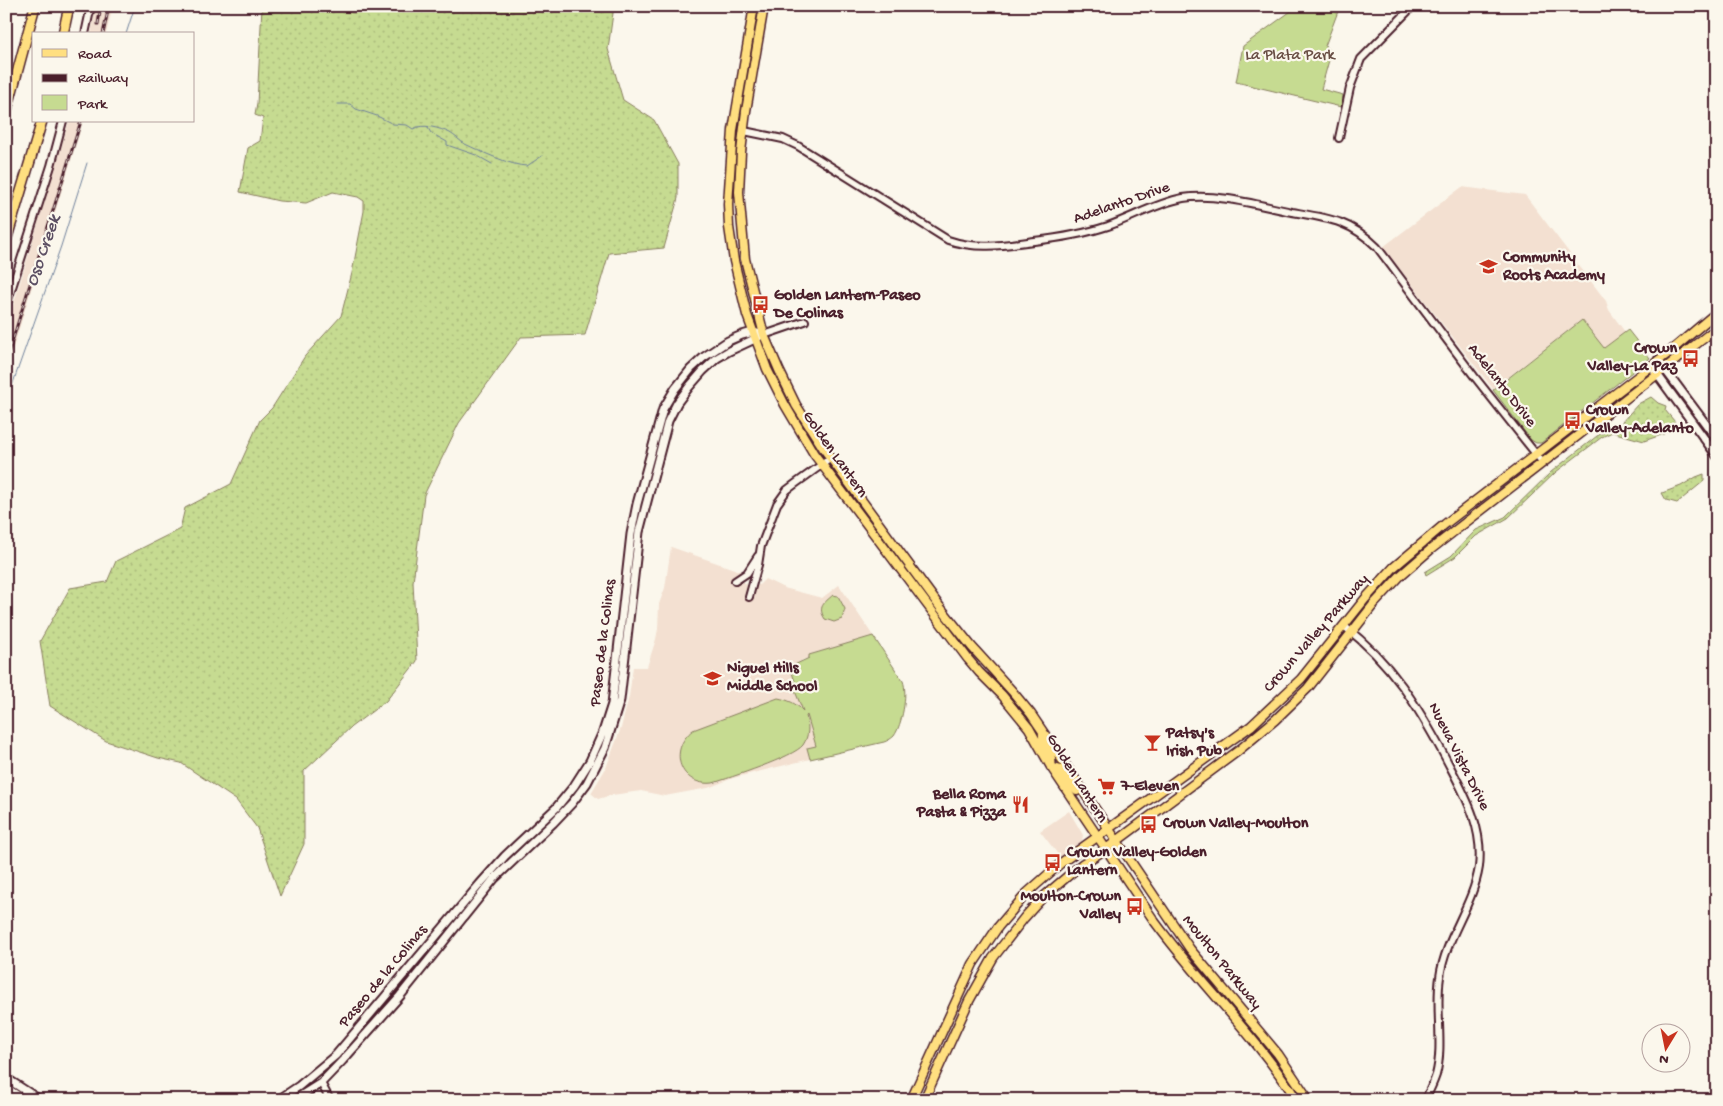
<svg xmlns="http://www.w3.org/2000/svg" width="1723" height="1106" viewBox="0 0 1723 1106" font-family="'Gochi Hand',sans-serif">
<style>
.built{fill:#f3e0d1}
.grass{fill:url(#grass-dots);stroke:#887d5e}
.green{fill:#c6db91;stroke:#887d5e}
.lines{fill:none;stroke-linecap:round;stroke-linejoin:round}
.stream{stroke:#6f809b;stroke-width:1}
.tertiary-casing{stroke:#4a1f2b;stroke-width:10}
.secondary-casing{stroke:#4a1f2b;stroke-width:11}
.primary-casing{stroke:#4a1f2b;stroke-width:11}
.motorway-casing{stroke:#4a1f2b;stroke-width:12}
.tertiary{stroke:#fbf7ec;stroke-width:6}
.secondary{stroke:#fbf7ec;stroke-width:7}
.primary{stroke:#ffdf80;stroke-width:8}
.motorway{stroke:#ffdf80;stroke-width:9}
.rail-casing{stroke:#4a1f2b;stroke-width:3}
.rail{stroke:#fbf7ec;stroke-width:1;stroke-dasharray:4;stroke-linecap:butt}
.labels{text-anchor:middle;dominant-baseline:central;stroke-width:4.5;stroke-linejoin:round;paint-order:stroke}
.park-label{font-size:16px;fill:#694e44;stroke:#fbf7ec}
.street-label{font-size:16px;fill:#4a1f2b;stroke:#fbf7ec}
.poi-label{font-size:16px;font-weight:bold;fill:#4a1f2b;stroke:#fbf7ec;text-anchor:start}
.water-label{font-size:18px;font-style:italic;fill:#5c4f63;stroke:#fbf7ec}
</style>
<defs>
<pattern id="grass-dots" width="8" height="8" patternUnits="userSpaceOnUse" patternTransform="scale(1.25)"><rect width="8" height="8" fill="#c6db91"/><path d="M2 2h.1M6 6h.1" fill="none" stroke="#acbc7d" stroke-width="1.8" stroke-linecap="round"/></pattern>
</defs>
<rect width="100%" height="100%" fill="#fbf7ec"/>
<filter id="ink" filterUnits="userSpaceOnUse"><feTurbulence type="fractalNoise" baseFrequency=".02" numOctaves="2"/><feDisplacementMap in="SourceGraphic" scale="10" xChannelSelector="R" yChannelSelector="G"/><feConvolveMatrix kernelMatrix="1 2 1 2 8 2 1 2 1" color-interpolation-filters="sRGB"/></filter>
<g filter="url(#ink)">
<path class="built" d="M 96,6 L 113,6 L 106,34 L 91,34 Z
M 69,121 L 83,121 L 6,371 L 6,329 Z
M 1462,187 L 1525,195 L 1606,301 L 1609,310 L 1625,332 L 1604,349 L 1582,320 L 1493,389 L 1383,247 Z
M 671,547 L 740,571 L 742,581 L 750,587 L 759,585 L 765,579 L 784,588 L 822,598 L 839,585 L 873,636 L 809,655 L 810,658 L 802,660 L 798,696 L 803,712 L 808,715 L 816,746 L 807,748 L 810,759 L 733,778 L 708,788 L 665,796 L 641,791 L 612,795 L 598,799 L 591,793 L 606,768 L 621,728 L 629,697 L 633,667 L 647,667 L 656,639 L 658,629 L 659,604 L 665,588 Z
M 1069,811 L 1083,835 L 1082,841 L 1060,857 L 1040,831 Z"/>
<path class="grass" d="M 262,6 L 313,6 L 355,13 L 356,6 L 614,6 L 608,49 L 623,100 L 654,120 L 678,164 L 678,198 L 664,248 L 609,253 L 585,335 L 521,337 L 459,423 L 424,495 L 413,582 L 417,661 L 386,701 L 351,727 L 304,771 L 304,844 L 280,896 L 257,828 L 236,800 L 181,763 L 158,758 L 106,741 L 50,706 L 40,641 L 70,588 L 107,582 L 116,561 L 180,529 L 185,508 L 231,484 L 260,420 L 272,408 L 305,356 L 341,316 L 352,273 L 364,211 L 364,201 L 358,197 L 333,192 L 306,203 L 279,201 L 240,192 L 248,148 L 260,141 L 263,118 L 255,115 L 257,104 Z
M 1651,397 L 1658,403 L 1666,406 L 1665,410 L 1675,422 L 1664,434 L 1644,441 L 1612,432 L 1602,437 L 1556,472 L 1508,518 L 1476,536 L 1455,557 L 1426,575 L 1425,572 L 1451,556 L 1476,530 L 1505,517 L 1551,472 L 1597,436 L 1621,423 L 1638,404 Z
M 1704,474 L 1704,481 L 1677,503 L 1666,500 L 1662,493 L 1681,486 L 1696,477 Z"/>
<path class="green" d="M 1298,6 L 1340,6 L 1325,46 L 1331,53 L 1321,89 L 1343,95 L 1341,107 L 1236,82 L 1243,46 Z
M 1582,320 L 1604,348 L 1628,330 L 1650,358 L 1541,443 L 1536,443 L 1531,440 L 1493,390 Z
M 833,595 L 838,596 L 845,609 L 842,619 L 834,622 L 825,619 C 817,607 824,603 833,595 Z
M 873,636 L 903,681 C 908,694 902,725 894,736 C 891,739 887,741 884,742 L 810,759 L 807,748 L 816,746 L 807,715 L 806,716 C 809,726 809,736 803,745 C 794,757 729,778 713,783 C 680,787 667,750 693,730 L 778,698 C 788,700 796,703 803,711 L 795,691 L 798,690 L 790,667 L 809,658 L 809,655 Z"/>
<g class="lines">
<path class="stream" d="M 126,34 L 135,6
M 338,104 L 350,104 L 356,109 L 377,116 L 393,124 L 407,125 L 413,129 C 422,123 440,128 450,133 C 455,136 460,141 465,144 C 480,151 511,166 527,166 L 542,156
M 428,128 L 431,133 L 447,142 L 447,145 L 476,155 L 492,164
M 6,403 L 61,246 L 87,163"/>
<defs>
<path id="tertiary" d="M 85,34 L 91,6
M 744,131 L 783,139 L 798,146 L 948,240 C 977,250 1005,245 1034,241 C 1060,238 1084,234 1108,226 C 1133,217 1157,203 1183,198 C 1218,193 1257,205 1292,212 C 1327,218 1350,220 1377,247 L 1474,376 L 1543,463
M 1339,138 L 1350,88 L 1361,59 L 1413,6
M 6,306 L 51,166 L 63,121
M 764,335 L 805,321
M 735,581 L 747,573 L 758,556
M 749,597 L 758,565 L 761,546 L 777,504 L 787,490 L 795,484 L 831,458
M 1344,626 C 1392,663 1417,705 1445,757 C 1463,792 1484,825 1479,867 C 1473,906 1445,938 1440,977 C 1435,1008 1444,1046 1436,1075 C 1433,1084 1429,1092 1425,1100
M 321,1083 L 330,1100"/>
<path id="secondary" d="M 6,10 L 7,6
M 1658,360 L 1717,439
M 1651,366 L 1717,456
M 6,1078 L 40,1100
M 6,1088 L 25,1100
M 278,1100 L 299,1086 L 336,1055 L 480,884 L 505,856 L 556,808 L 574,786 L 590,761 L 603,732 L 612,704 L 631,534 L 637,504 L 663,409 L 675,389 L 691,369 L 704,357 L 728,341 L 742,335 L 753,332 L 764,335
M 294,1100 L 321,1083 L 343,1060 L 400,996 L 494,879 L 553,823 L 572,803 L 587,783 L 605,748 L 620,700 L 639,532 L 668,421 L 677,403 L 689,387 L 703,371 L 717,358 L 729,351 L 759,337"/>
<path id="primary" d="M 754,6 L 733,130 L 728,204 L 729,227 L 734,261 L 747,315 L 767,369 L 785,405 L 814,454 L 968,659 L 979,672 L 1002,695 L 1029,728 L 1051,767 L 1155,922 C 1200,983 1256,1036 1297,1100
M 764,6 L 746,111 L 741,152 L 739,192 L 745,259 L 764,335 L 779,370 L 796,405 L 824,449 L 940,607 L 972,647 L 1012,691 L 1031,714 L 1190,949 L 1278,1054 L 1309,1100
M 1043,732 C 1041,745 1054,753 1051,767
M 1051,767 L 1061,770 L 1077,791 L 1083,789
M 911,1100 L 973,964 L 998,927 L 1027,893 L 1061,863 L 1251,726 L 1301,679 L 1365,599 L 1394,567 L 1445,524 L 1667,354 L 1717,312
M 924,1100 L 969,1001 L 993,958 L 1024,918 L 1042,898 L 1082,864 L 1106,849 L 1238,751 L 1275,720 L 1308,688 L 1374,604 L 1401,575 L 1430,550 L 1717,328"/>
<path id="motorway" d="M 63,34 L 69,6
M 6,114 L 35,6
M 6,241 L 42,121"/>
</defs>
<use href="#tertiary" class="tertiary-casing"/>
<use href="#secondary" class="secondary-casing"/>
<use href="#primary" class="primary-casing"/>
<use href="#motorway" class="motorway-casing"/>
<use href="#tertiary" class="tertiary"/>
<use href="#secondary" class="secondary"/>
<use href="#primary" class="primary"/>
<use href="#motorway" class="motorway"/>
<defs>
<path id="rail" d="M 98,24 L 101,6
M 103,34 L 109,6
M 6,361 L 81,121"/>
</defs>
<use href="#rail" class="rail-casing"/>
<use href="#rail" class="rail"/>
</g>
</g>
<defs>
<symbol id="school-bare" viewBox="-9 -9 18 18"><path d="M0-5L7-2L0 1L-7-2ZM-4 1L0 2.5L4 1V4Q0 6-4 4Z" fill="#c8321e" stroke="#fbf7ec" stroke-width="2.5" paint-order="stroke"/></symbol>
<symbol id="bus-bare" viewBox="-9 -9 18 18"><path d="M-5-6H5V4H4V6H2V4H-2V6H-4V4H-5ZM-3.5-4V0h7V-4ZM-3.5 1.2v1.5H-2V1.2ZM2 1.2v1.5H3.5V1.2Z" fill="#c8321e" stroke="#fbf7ec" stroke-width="2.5" paint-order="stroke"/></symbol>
<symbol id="bar-bare" viewBox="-9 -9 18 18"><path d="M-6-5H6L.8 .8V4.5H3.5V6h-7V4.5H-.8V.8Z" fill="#c8321e" stroke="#fbf7ec" stroke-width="2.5" paint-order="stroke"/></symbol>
<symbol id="supermarket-bare" viewBox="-9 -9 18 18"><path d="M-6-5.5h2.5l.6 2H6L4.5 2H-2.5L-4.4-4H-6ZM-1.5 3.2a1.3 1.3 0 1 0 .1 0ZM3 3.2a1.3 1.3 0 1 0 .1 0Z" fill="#c8321e" stroke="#fbf7ec" stroke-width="2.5" paint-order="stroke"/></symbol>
<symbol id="restaurant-bare" viewBox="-9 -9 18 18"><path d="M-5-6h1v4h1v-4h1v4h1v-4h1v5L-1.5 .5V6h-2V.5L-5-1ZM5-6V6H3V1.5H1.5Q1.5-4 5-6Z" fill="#c8321e" stroke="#fbf7ec" stroke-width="2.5" paint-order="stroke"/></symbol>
</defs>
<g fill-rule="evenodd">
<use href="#school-bare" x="1476" y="254" width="25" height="25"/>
<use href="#bus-bare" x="748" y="292" width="25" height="25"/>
<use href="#bus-bare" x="1678" y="346" width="25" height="25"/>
<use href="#bus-bare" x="1560" y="408" width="25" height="25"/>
<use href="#school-bare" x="700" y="666" width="25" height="25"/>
<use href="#bar-bare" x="1140" y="730" width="25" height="25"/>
<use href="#supermarket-bare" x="1094" y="774" width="25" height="25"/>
<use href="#restaurant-bare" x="1008" y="792" width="25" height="25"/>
<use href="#bus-bare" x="1136" y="812" width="25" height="25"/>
<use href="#bus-bare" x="1040" y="850" width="25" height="25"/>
<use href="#bus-bare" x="1122" y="894" width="25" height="25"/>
</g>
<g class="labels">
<g class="park-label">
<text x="1290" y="56">La Plata Park</text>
</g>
<g class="street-label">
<text transform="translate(1122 204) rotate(-19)">Adelanto Drive</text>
<text transform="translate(1501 386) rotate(52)">Adelanto Drive</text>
<text transform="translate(834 455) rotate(55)">Golden Lantern</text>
<text transform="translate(1317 634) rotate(-49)">Crown Valley Parkway</text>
<text transform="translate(604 643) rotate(-83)">Paseo de la Colinas</text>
<text transform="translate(1458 757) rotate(63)">Nueva Vista Drive</text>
<text transform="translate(1076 779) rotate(58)">Golden Lantern</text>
<text transform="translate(1221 963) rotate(51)">Moulton Parkway</text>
<text transform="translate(384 977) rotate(-50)">Paseo de la Colinas</text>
</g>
<g class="poi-label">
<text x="1503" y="258">Community<tspan x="1503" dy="18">Roots Academy</tspan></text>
<text x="774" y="296">Golden Lantern-Paseo<tspan x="774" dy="18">De Colinas</tspan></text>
<text x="1677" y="349" text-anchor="end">Crown<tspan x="1677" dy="18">Valley-La Paz</tspan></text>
<text x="1586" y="411">Crown<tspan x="1586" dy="18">Valley-Adelanto</tspan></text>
<text x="727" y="669">Niguel Hills<tspan x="727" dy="18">Middle School</tspan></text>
<text x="1166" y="734">Patsy's<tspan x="1166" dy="18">Irish Pub</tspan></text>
<text x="1121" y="787">7-Eleven</text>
<text x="1006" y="795" text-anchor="end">Bella Roma<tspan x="1006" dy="18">Pasta &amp; Pizza</tspan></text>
<text x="1163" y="824">Crown Valley-Moulton</text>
<text x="1067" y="853">Crown Valley-Golden<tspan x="1067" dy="18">Lantern</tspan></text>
<text x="1121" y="897" text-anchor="end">Moulton-Crown<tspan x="1121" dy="18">Valley</tspan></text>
</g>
<g class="water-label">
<text transform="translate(44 251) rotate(-71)">Oso Creek</text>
</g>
</g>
<rect width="1723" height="1106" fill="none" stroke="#fbf7ec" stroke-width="25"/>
<rect x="12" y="12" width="1698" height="1081" fill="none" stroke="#4a1f2b" stroke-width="2" filter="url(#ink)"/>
<rect x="32" y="32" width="162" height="90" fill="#fbf7ec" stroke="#b4a19f"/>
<rect x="42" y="49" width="25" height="8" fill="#ffdf80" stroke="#b4a19f"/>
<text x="78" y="58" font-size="15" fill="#4a1f2b">Road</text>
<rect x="42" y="74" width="25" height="8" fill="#4a1f2b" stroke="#b4a19f"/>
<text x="78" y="82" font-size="15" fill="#4a1f2b">Railway</text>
<rect x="42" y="95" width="25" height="15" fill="#c6db91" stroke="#b4a19f"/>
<text x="78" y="108" font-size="15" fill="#4a1f2b">Park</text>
<g transform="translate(1666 1048) rotate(190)"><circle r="24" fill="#fbf7ec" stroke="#b4a19f"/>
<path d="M0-4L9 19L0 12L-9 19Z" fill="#c8321e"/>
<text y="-8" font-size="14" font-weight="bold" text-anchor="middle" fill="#4a1f2b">N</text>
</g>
</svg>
